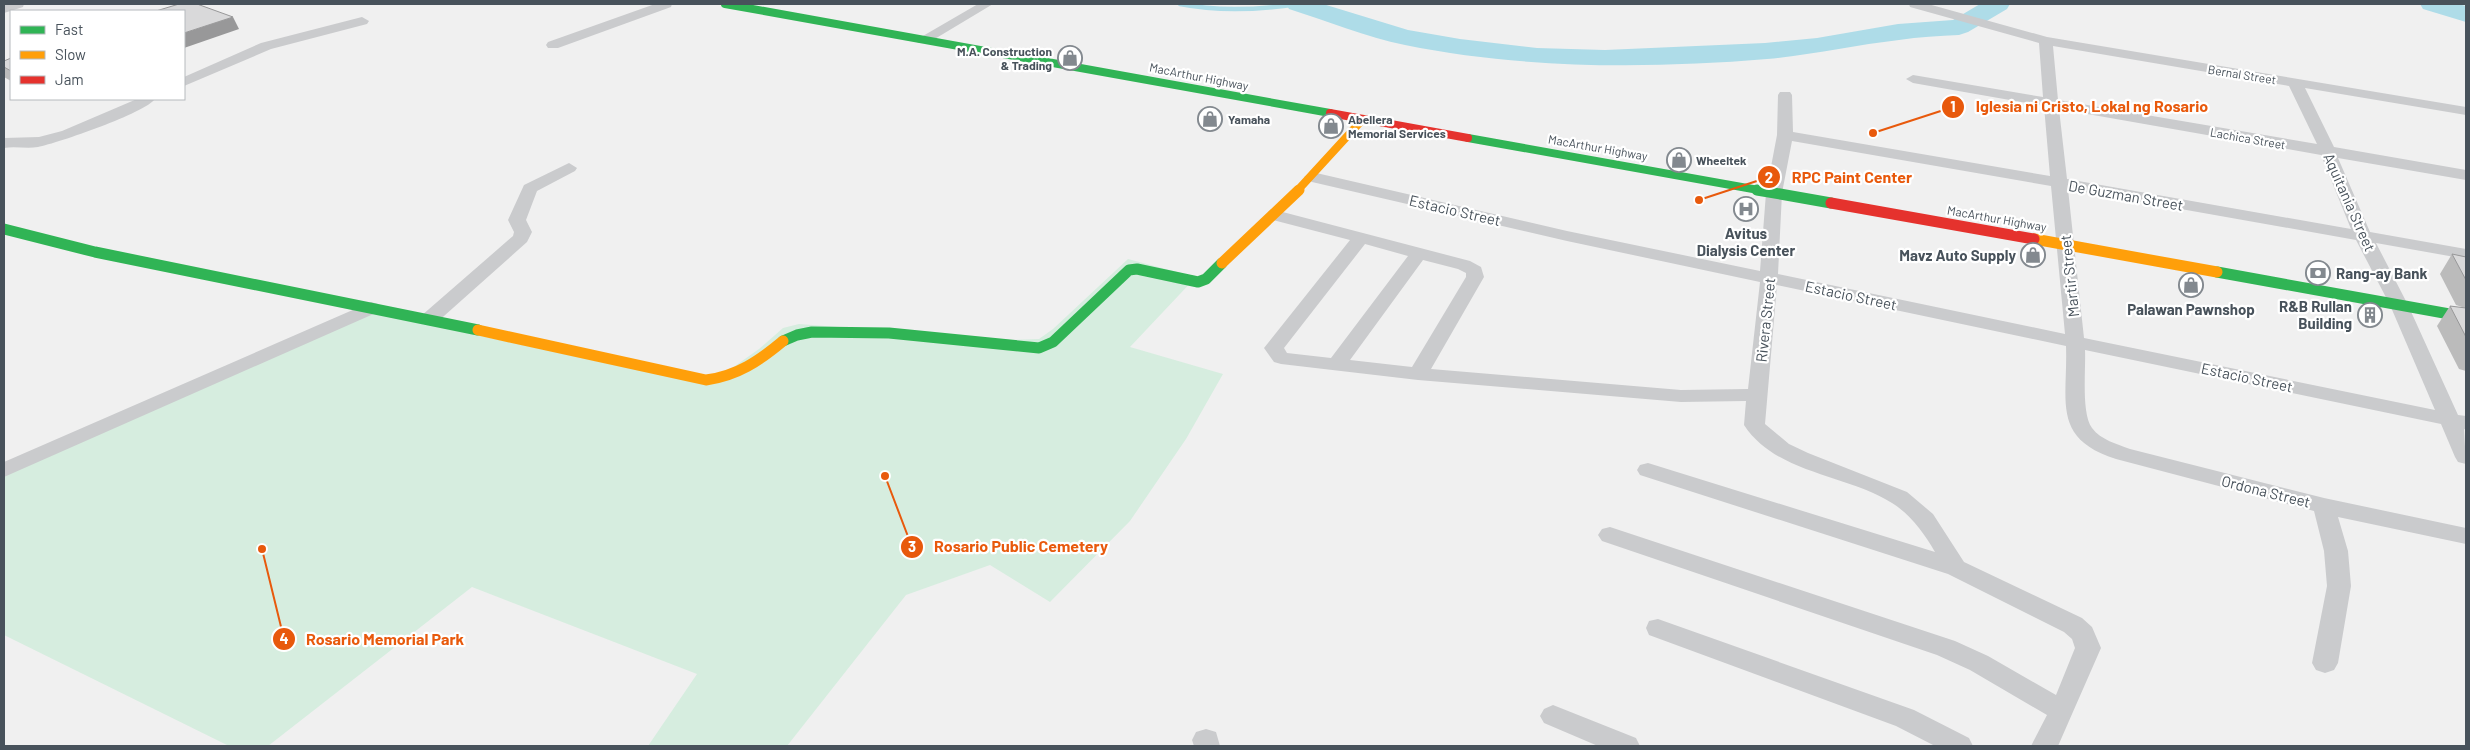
<svg xmlns="http://www.w3.org/2000/svg" width="2470" height="750" viewBox="0 0 2470 750" font-family="Barlow,sans-serif">
<style>
.green{fill:#d6eddf}
.lines{fill:none;stroke-linecap:round;stroke-linejoin:round}
.stream{stroke:#aedce8;stroke-width:4.5}
.river{fill:#aedce8;fill-rule:evenodd}
.street{fill:#cacbcd;fill-rule:evenodd}
.fast-far1{stroke:#30b455;stroke-width:8}
.fast{stroke:#30b455;stroke-width:11}
.slow-far1{stroke:#ff9f0a;stroke-width:8}
.slow{stroke:#ff9f0a;stroke-width:11}
.jam-far1{stroke:#e5322d;stroke-width:8}
.jam{stroke:#e5322d;stroke-width:11}
.wall{fill:#bbb}
.shaded-wall{fill:#989899}
.building{fill:#d9d9da;stroke:#989899}
.labels{text-anchor:middle;dominant-baseline:central;stroke-width:4.5;stroke-linejoin:round;paint-order:stroke}
.far-poi-label{font-size:12px;font-weight:bold;fill:#48525b;stroke:#fff;text-anchor:start}
.far-street-label{font-size:12px;fill:#48525b;stroke:#fff}
.street-label{font-size:15px;fill:#48525b;stroke:#fff}
.poi-label{font-size:15px;font-weight:bold;fill:#48525b;stroke:#fff}
.leader{fill:none;stroke:#e8590c;stroke-width:2}
.callout-dot{fill:#e8590c;stroke:#fff;stroke-width:2}
.mark-label{font-size:15px;text-anchor:middle;font-weight:bold;fill:#fff}
.callout-label{font-size:16px;text-anchor:middle;font-weight:bold;fill:#e8590c;stroke:#fff;stroke-width:4.5;stroke-linejoin:round;paint-order:stroke}
</style>
<rect width="100%" height="100%" fill="#f0f0f0"/>
<path class="green" d="M 1128,259 L 1196,277 L 1130,347 L 1223,374 L 1186,439 L 1130,521 L 1050,602 L 990,565 L 906,595 L 787,746 L 648,746 L 697,674 L 472,587 L 268,746 L 229,746 L 4,635 L 4,468 L 361,310 L 708,385 L 759,349 L 783,328 L 799,324 L 1010,340 L 1039,339 L 1053,329 Z"/>
<g class="lines">
<path class="stream" d="M 1180,4 C 1220,12 1258,10 1298,4"/>
<path class="river" d="M 1286,4 L 1323,4 L 1408,30 L 1460,39 L 1537,48 L 1605,50 L 1765,43 L 1817,38 L 1898,24 L 1953,20 L 1980,4 L 2010,4 L 2007,9 L 1968,32 L 1959,35 C 1939,36 1919,37 1899,40 C 1855,45 1812,55 1767,59 C 1647,69 1524,69 1405,45 C 1366,37 1327,21 1289,9 Z
M 2420,4 L 2458,4 L 2466,6 L 2466,22 L 2423,9 Z"/>
<path class="street" d="M 24,4 L 23,7 L 4,13 L 4,5 Z
M 655,4 L 672,4 L 671,7 L 558,48 L 548,48 L 546,45 L 548,42 Z
M 978,4 L 993,4 L 928,43 L 918,43 L 916,40 Z
M 1909,4 L 1928,4 L 2047,37 L 2466,107 L 2466,115 L 2305,88 L 2334,147 L 2466,170 L 2466,180 L 2338,158 L 2370,232 L 2466,249 L 2466,259 L 2376,243 L 2408,305 L 2458,415 L 2466,416 L 2466,430 L 2464,429 L 2466,464 L 2458,462 L 2455,457 L 2441,424 L 2085,350 C 2086,369 2081,413 2092,428 C 2101,440 2117,444 2130,449 L 2324,498 L 2466,528 L 2466,544 L 2338,517 L 2348,551 L 2351,586 L 2338,663 L 2334,670 L 2325,673 L 2316,670 L 2312,663 L 2327,586 L 2324,551 L 2314,511 L 2116,459 C 2051,438 2068,401 2066,346 L 1777,285 L 1765,424 L 1789,444 L 1808,453 L 1907,492 L 1933,514 L 1964,562 L 2082,618 L 2092,627 L 2101,648 L 2058,746 L 2031,746 L 2047,715 L 1970,670 L 1937,655 L 1602,541 L 1598,535 L 1602,529 L 1610,527 L 1955,641 L 1988,656 L 2056,695 L 2075,648 L 2072,639 L 2064,632 L 1948,574 L 1640,475 L 1637,470 L 1640,465 L 1648,463 L 1935,552 C 1924,533 1911,515 1892,503 C 1846,474 1776,474 1744,425 L 1746,401 L 1681,402 L 1418,380 L 1281,364 L 1274,362 L 1264,348 L 1350,240 L 1269,219 L 1267,215 L 1269,211 L 1275,210 L 1470,261 L 1481,267 L 1484,277 L 1431,369 L 1681,390 L 1748,389 L 1760,282 L 1567,241 L 1312,182 L 1304,177 L 1312,172 L 1567,231 L 1760,271 L 1766,193 L 1777,135 L 1778,95 L 1780,92 L 1790,92 L 1792,95 L 1793,132 L 2050,176 L 2044,106 L 1913,83 L 1906,79 L 1913,75 L 2043,97 L 2039,43 L 1910,7 ZM 2053,46 L 2289,86 L 2317,144 L 2058,100 ZM 2059,109 L 2321,155 L 2351,229 L 2067,179 ZM 1792,141 L 2051,186 L 2065,334 L 1778,274 L 1782,193 ZM 2068,189 L 2356,240 L 2390,305 L 2435,410 L 2084,338 ZM 1365,244 L 1408,256 L 1331,358 L 1287,353 L 1284,348 ZM 1423,260 L 1458,269 L 1466,273 L 1466,277 L 1412,367 L 1350,360 Z
M 362,17 L 369,21 L 367,24 L 271,49 L 184,86 L 184,77 L 261,43 Z
M 137,99 L 155,99 C 145,113 58,143 38,147 C 27,149 15,146 4,148 L 4,138 L 39,137 L 62,131 Z
M 569,163 L 577,168 L 575,171 L 537,191 L 526,220 L 532,232 L 527,242 L 435,324 L 421,324 L 419,320 L 421,316 L 513,236 L 514,232 L 508,220 L 524,185 Z
M 371,302 L 378,304 L 380,308 L 378,312 L 4,477 L 4,462 Z
M 1658,619 L 1914,710 L 1969,738 L 1973,746 L 1935,746 L 1896,726 L 1649,635 L 1646,628 L 1649,621 Z
M 1553,705 L 1636,738 L 1640,746 L 1598,746 L 1544,723 L 1540,716 L 1544,709 Z
M 1206,729 L 1216,732 L 1220,746 L 1194,746 L 1192,740 L 1196,732 Z"/>
<path class="fast-far1" d="M 725,4 L 1330,113
M 1468,138 L 1764,191"/>
<path class="fast" d="M 1757,190 L 1831,203
M 4,229 L 95,252 L 478,330
M 2217,272 L 2466,317
M 783,341 L 797,335 L 812,332 L 889,333 L 1039,348 L 1053,342 L 1129,270 L 1137,269 L 1198,282 L 1206,279 L 1222,263"/>
<path class="slow-far1" d="M 1297,191 L 1363,119"/>
<path class="slow" d="M 2034,239 L 2217,272
M 1222,263 L 1299,190
M 478,330 L 706,380 C 737,376 759,361 783,341"/>
<path class="jam-far1" d="M 1330,113 L 1468,138"/>
<path class="jam" d="M 1831,203 L 2034,239"/>
</g>
<path class="wall" d="M 11,58 L 11,81 L 4,77 L 4,61 Z
M 2452,254 L 2466,257 L 2466,371 L 2459,369 L 2437,326 L 2450,306 L 2465,308 L 2456,305 L 2440,274 Z"/>
<path class="shaded-wall" d="M 233,17 L 239,29 L 184,48 L 184,33 Z"/>
<path class="building" d="M 179,4 L 197,4 L 233,17 L 184,33 L 184,11 L 156,11 Z
M 11,58 L 11,71 L 4,67 L 4,61 Z
M 2452,254 L 2466,257 L 2466,280 Z
M 2450,306 L 2466,308 L 2466,337 Z"/>
<defs>
<symbol id="shop-ring" viewBox="-11 -11 22 22"><circle r="9.5" fill="#fff" stroke="#83898f" stroke-width="1.5"/><path d="M-5-2.5h2.3a2.7 3.5 0 0 1 5.4 0H5L5.5 6h-11ZM-1.5-2.5h3a1.5 2.3 0 0 0-3 0Z" fill="#83898f"/></symbol>
<symbol id="hospital-ring" viewBox="-11 -11 22 22"><circle r="9.5" fill="#fff" stroke="#83898f" stroke-width="1.5"/><path d="M-5-5h3v3.5h4V-5h3V5h-3V1.5h-4V5h-3Z" fill="#83898f"/></symbol>
<symbol id="bank-ring" viewBox="-11 -11 22 22"><circle r="9.5" fill="#fff" stroke="#83898f" stroke-width="1.5"/><path d="M-6-4H6V4H-6ZM0-2.3a2.3 2.3 0 1 0 0 4.6a2.3 2.3 0 1 0 0-4.6Z" fill="#83898f"/></symbol>
<symbol id="building-ring" viewBox="-11 -11 22 22"><circle r="9.5" fill="#fff" stroke="#83898f" stroke-width="1.5"/><path d="M-4-6H4V6H1V3H-1V6H-4ZM-2.5-4.3h1.7v1.8h-1.7ZM.8-4.3h1.7v1.8H.8ZM-2.5-1h1.7V.8h-1.7ZM.8-1h1.7V.8H.8Z" fill="#83898f"/></symbol>
</defs>
<g fill-rule="evenodd">
<use href="#shop-ring" x="1056" y="44" width="28" height="28"/>
<use href="#shop-ring" x="1196" y="105" width="28" height="28"/>
<use href="#shop-ring" x="1317" y="112" width="28" height="28"/>
<use href="#shop-ring" x="1665" y="146" width="28" height="28"/>
<use href="#hospital-ring" x="1732" y="195" width="28" height="28"/>
<use href="#shop-ring" x="2019" y="241" width="28" height="28"/>
<use href="#bank-ring" x="2304" y="259" width="28" height="28"/>
<use href="#shop-ring" x="2177" y="271" width="28" height="28"/>
<use href="#building-ring" x="2356" y="301" width="28" height="28"/>
</g>
<g class="labels">
<g class="far-poi-label">
<text x="1052" y="51" text-anchor="end">M.A. Construction<tspan x="1052" dy="14">&amp; Trading</tspan></text>
<text x="1228" y="119">Yamaha</text>
<text x="1348" y="119">Abellera<tspan x="1348" dy="14">Memorial Services</tspan></text>
<text x="1696" y="160">Wheeltek</text>
</g>
<g class="far-street-label">
<text transform="translate(2242 74) rotate(9)">Bernal Street</text>
<text transform="translate(1199 76) rotate(11)">MacArthur Highway</text>
<text transform="translate(2248 138) rotate(10)">Lachica Street</text>
<text transform="translate(1598 147) rotate(10)">MacArthur Highway</text>
<text transform="translate(1997 218) rotate(10)">MacArthur Highway</text>
</g>
<g class="street-label">
<text transform="translate(2126 195) rotate(10)">De Guzman Street</text>
<text transform="translate(2350 202) rotate(66)">Aquitania Street</text>
<text transform="translate(1455 210) rotate(13)">Estacio Street</text>
<text transform="translate(2069 276) rotate(-96)">Martir Street</text>
<text transform="translate(1851 295) rotate(12)">Estacio Street</text>
<text transform="translate(1765 320) rotate(-84)">Rivera Street</text>
<text transform="translate(2247 377) rotate(12)">Estacio Street</text>
<text transform="translate(2266 491) rotate(14)">Ordona Street</text>
</g>
<g class="poi-label">
<text x="1746" y="233">Avitus<tspan x="1746" dy="17">Dialysis Center</tspan></text>
<text x="2016" y="255" text-anchor="end">Mavz Auto Supply</text>
<text x="2336" y="273" text-anchor="start">Rang-ay Bank</text>
<text x="2352" y="306" text-anchor="end">R&amp;B Rullan<tspan x="2352" dy="17">Building</tspan></text>
<text x="2191" y="309">Palawan Pawnshop</text>
</g>
</g>
<path class="leader" d="M1873 133L1953 107M1699 200L1769 177M885 476L912 547M262 549L284 639"/>
<g class="callout-dot">
<circle cx="1873" cy="133" r="5"/>
<circle cx="1699" cy="200" r="5"/>
<circle cx="885" cy="476" r="5"/>
<circle cx="262" cy="549" r="5"/>
<circle cx="1953" cy="107" r="12"/>
<circle cx="1769" cy="177" r="12"/>
<circle cx="912" cy="547" r="12"/>
<circle cx="284" cy="639" r="12"/>
</g>
<g class="mark-label">
<text x="1953" y="112">1</text>
<text x="1769" y="183">2</text>
<text x="912" y="552">3</text>
<text x="284" y="644">4</text>
</g>
<g class="callout-label">
<text x="2092" y="112">Iglesia ni Cristo, Lokal ng Rosario</text>
<text x="1852" y="183">RPC Paint Center</text>
<text x="1021" y="552">Rosario Public Cemetery</text>
<text x="385" y="645">Rosario Memorial Park</text>
</g>
<rect width="2470" height="750" fill="none" stroke="#48525b" stroke-width="10"/>
<rect x="10" y="10" width="175" height="90" fill="#ffffff" stroke="#b6babd"/>
<rect x="20" y="26" width="25" height="8" fill="#30b455" stroke="#b6babd"/>
<text x="55" y="35" font-size="15" fill="#48525b">Fast</text>
<rect x="20" y="51" width="25" height="8" fill="#ff9f0a" stroke="#b6babd"/>
<text x="55" y="60" font-size="15" fill="#48525b">Slow</text>
<rect x="20" y="76" width="25" height="8" fill="#e5322d" stroke="#b6babd"/>
<text x="55" y="85" font-size="15" fill="#48525b">Jam</text>
</svg>
